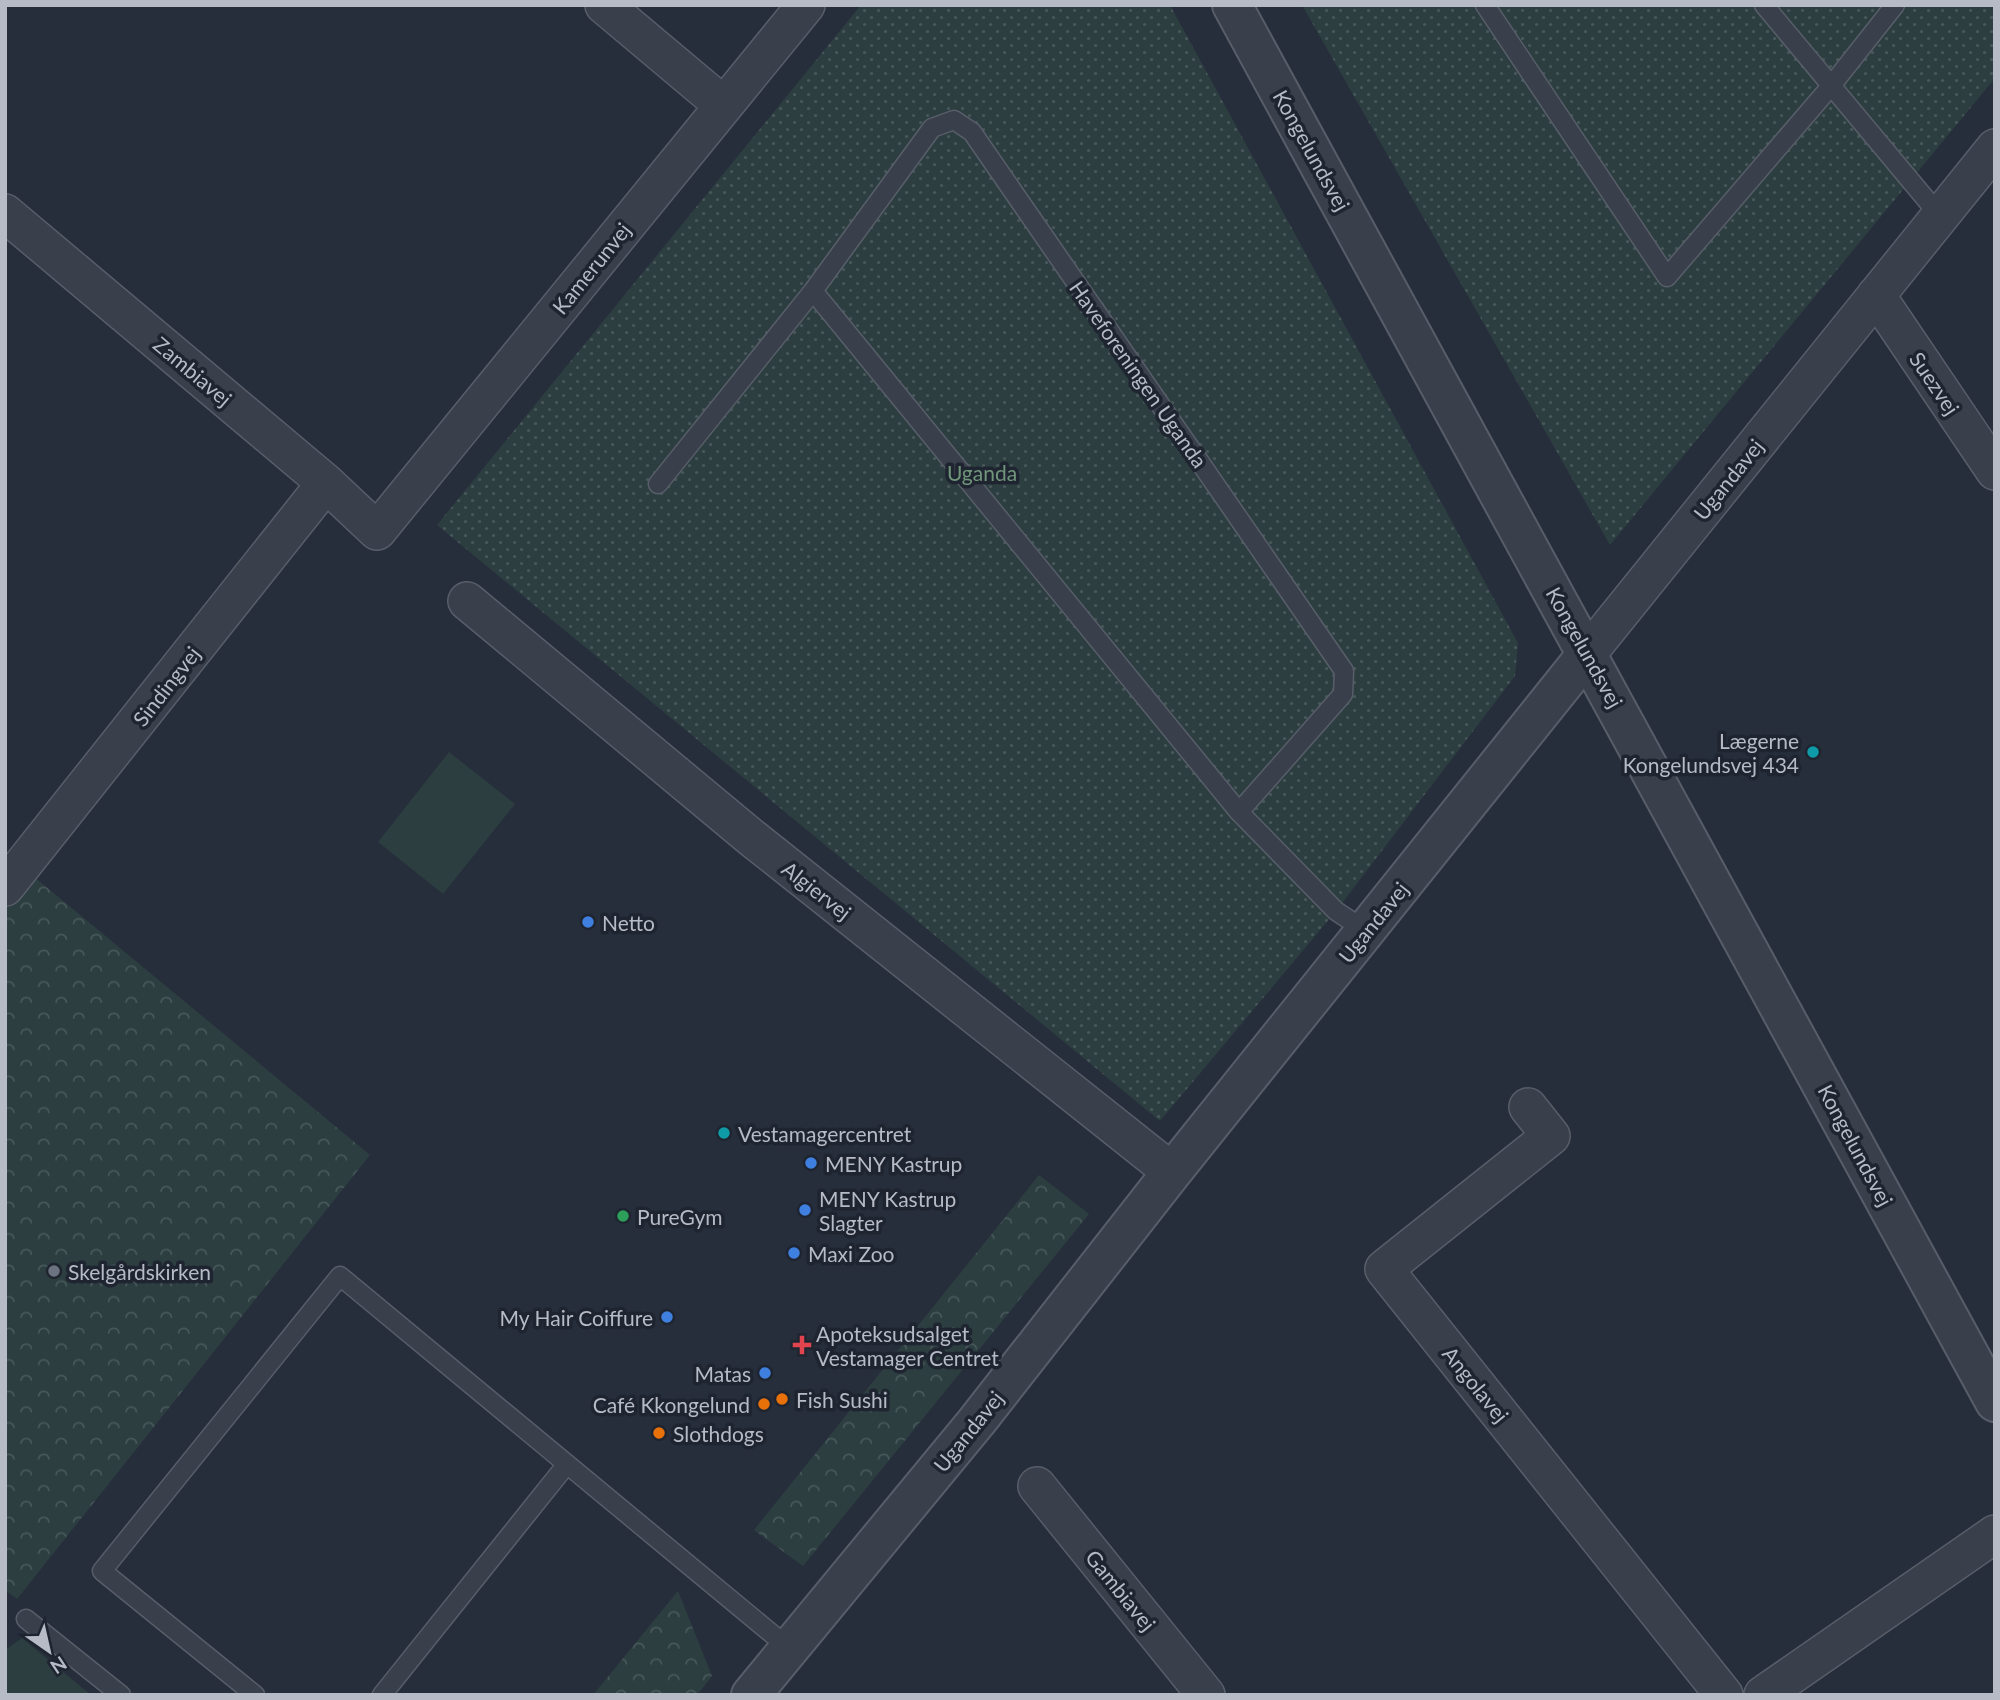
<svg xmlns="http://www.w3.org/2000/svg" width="2000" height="1700" viewBox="0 0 2000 1700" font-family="Lato,sans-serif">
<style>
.park{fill:url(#park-crowns)}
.garden{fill:url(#garden-dots)}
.pitch{fill:#2c3e40}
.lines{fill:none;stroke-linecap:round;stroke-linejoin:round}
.service-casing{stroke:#585e69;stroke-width:21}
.minor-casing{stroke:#585e69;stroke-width:40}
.tertiary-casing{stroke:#585e69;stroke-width:42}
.service{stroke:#3a404b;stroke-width:18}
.minor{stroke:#3a404b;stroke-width:37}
.tertiary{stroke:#3a404b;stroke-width:38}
.culture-dot{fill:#0f9aa8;stroke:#1f2530;stroke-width:2.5}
.shop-dot{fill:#3f7fe0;stroke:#1f2530;stroke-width:2.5}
.leisure-dot{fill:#2e9e5b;stroke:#1f2530;stroke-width:2.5}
.worship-dot{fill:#6b7280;stroke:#1f2530;stroke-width:2.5}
.health-dot{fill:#e0444e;stroke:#1f2530;stroke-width:2.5}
.food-dot{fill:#e8710a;stroke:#1f2530;stroke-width:2.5}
.labels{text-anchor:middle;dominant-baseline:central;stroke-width:7;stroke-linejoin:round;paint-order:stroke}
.street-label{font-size:21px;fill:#b6bbc6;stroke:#1f2530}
.park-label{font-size:21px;fill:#70957b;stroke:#1f2530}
.poi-label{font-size:21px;fill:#b6bbc6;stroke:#1f2530;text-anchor:start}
</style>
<defs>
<pattern id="park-crowns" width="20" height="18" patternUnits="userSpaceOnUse" patternTransform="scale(1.75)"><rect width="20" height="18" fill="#2c3e40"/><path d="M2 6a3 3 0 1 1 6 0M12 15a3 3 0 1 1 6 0" fill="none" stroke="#48585a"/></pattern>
<pattern id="garden-dots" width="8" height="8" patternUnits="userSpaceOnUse" patternTransform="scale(1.75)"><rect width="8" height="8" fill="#2c3e40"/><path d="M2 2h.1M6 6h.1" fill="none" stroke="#48585a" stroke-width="1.8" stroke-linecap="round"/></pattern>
</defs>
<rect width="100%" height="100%" fill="#262e3b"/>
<path class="park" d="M 33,876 L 370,1155 L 17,1599 L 5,1590 L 5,910 Z
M 1039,1175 L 1089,1214 L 803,1566 L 754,1530 Z
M 678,1591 L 712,1676 L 697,1695 L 593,1695 Z"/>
<path class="garden" d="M 861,5 L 1170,5 L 1518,643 L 1515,676 L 1336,911 L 1160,1121 L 437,525 Z
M 1302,5 L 1995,5 L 1995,78 L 1610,545 Z"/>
<path class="pitch" d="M 449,752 L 515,804 L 443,894 L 378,842 Z
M 22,1638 L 91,1695 L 5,1695 L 5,1650 Z"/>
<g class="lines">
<defs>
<path id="service" d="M 1485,5 L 1667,277 L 1831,86 L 1895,5
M 1764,5 L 1940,216
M 813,291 L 1239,812 L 1336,911 L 1366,931
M 658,484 L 813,291 L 932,128 L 954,120 L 972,132 L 1344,671 L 1343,694 L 1239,812
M 26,1619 L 121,1695
M 255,1695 L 102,1571 L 340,1276 L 789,1648
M 382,1695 L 567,1464"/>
<path id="minor" d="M 604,5 L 723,105
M 5,213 L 326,483 L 377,531 L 806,5
M 1876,295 L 1995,471
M 467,601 L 752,838 L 1172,1172
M 1588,653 L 1995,148
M 5,887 L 326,483
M 1528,1107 L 1551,1136 L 1384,1269 L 1724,1695
M 1037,1486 L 1206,1695
M 1763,1695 L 1995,1534"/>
<path id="tertiary" d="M 1232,5 L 1995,1402
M 751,1695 L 977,1421 L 1172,1172 L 1588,653"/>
</defs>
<use href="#service" class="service-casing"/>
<use href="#minor" class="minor-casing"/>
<use href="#tertiary" class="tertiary-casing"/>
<use href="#service" class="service"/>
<use href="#minor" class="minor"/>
<use href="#tertiary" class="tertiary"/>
</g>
<g class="culture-dot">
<circle cx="1813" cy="752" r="7"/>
<circle cx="724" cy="1133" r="7"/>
</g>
<g class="shop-dot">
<circle cx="588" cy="922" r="7"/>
<circle cx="811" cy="1163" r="7"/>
<circle cx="805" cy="1210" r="7"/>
<circle cx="794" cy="1253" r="7"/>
<circle cx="667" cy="1317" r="7"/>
<circle cx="765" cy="1373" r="7"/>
</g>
<circle class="leisure-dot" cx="623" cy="1216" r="7"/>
<circle class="worship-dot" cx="54" cy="1271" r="7"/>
<path class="health-dot" d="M798.5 1334.5h7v7h7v7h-7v7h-7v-7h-7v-7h7z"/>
<g class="food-dot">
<circle cx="782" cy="1399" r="7"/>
<circle cx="764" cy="1404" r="7"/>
<circle cx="659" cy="1433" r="7"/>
</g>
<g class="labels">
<g class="street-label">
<text transform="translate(1312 150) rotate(61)">Kongelundsvej</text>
<text transform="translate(591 268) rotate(-51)">Kamerunvej</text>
<text transform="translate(193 371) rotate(40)">Zambiavej</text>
<text transform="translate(1139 374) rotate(55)">Haveforeningen Uganda</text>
<text transform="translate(1935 383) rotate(56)">Suezvej</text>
<text transform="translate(1728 479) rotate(-51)">Ugandavej</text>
<text transform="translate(1585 647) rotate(61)">Kongelundsvej</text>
<text transform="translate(166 686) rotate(-52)">Sindingvej</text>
<text transform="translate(817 890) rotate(38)">Algiervej</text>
<text transform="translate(1373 922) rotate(-51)">Ugandavej</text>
<text transform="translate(1856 1145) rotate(62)">Kongelundsvej</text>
<text transform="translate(1476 1384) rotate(51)">Angolavej</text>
<text transform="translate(968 1431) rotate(-51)">Ugandavej</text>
<text transform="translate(1121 1590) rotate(51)">Gambiavej</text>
</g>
<g class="park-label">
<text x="982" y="472">Uganda</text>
</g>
<g class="poi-label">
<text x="1799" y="740" text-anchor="end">Lægerne<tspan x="1799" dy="24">Kongelundsvej 434</tspan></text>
<text x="602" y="922">Netto</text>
<text x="738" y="1133">Vestamagercentret</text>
<text x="825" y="1163">MENY Kastrup</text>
<text x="819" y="1198">MENY Kastrup<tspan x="819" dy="24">Slagter</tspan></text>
<text x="637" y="1216">PureGym</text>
<text x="808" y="1253">Maxi Zoo</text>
<text x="68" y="1271">Skelgårdskirken</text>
<text x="653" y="1317" text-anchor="end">My Hair Coiffure</text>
<text x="816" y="1333">Apoteksudsalget<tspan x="816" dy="24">Vestamager Centret</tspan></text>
<text x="751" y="1373" text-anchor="end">Matas</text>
<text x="796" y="1399">Fish Sushi</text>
<text x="750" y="1404" text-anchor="end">Café Kkongelund</text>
<text x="673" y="1433">Slothdogs</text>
</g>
</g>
<rect width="2000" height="1700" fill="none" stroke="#b6bbc6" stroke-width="14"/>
<g transform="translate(49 1651) rotate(146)" stroke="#1f2530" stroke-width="5" paint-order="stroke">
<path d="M0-5L12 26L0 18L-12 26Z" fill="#b6bbc6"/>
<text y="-10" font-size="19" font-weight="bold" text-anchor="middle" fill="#b6bbc6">N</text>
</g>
</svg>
